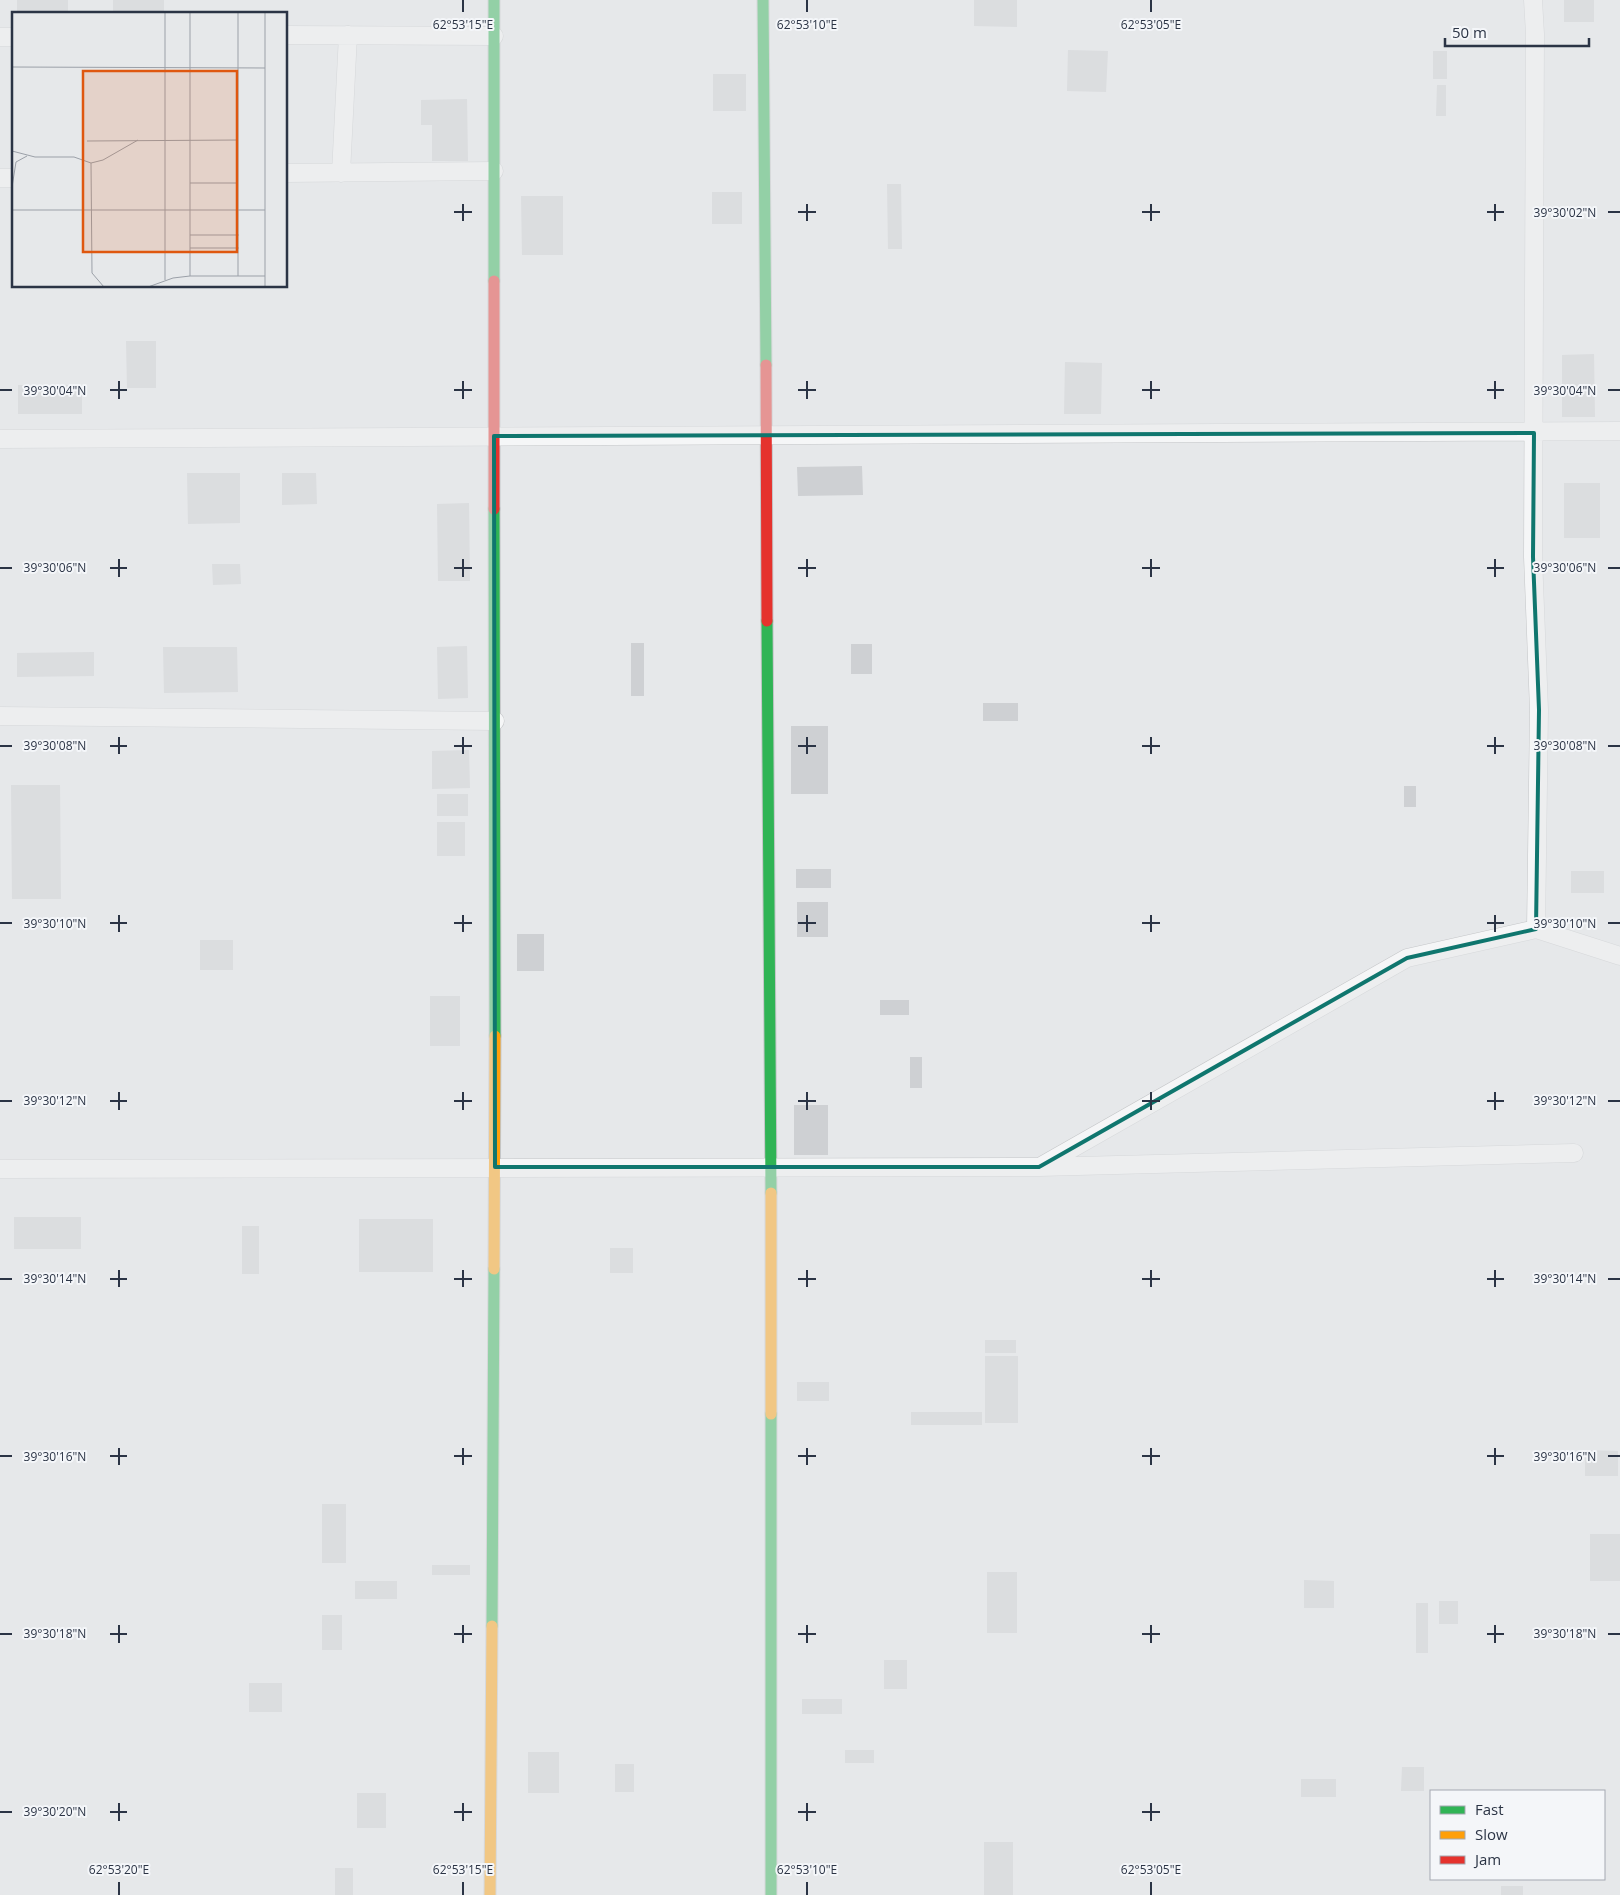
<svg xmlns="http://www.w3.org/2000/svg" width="1620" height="1895" viewBox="0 0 1620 1895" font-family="'Open Sans',sans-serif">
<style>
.building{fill:#ced0d3}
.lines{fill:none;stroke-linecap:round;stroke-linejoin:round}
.street-casing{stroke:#c4c6c8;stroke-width:19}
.fast-casing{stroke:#c4c6c8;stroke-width:13}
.slow-casing{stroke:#c4c6c8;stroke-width:13}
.jam-casing{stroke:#c4c6c8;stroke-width:13}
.street{stroke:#f5f6f7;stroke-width:18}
.fast{stroke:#30b455;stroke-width:11}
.slow{stroke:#ff9f0a;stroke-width:11}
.jam{stroke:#e5322d;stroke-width:11}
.marked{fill:none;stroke:#0f766e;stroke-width:4;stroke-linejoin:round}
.ticks{fill:none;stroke:#2b3445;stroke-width:2}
.inset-road{fill:none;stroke:#9ba0a8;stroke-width:1}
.view{fill:#df570f;fill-opacity:0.15;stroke:#df570f;stroke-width:2.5}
.inset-edge{fill:none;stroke:#2b3445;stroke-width:2.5}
.ticks-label{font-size:12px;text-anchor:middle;fill:#2b3445;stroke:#f4f6f9;stroke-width:4;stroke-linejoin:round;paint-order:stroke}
</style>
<rect width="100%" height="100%" fill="#e6e8ea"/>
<path class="building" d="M 17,0 L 68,0 L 68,12 L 17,13 Z
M 113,0 L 164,0 L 164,14 L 113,14 Z
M 974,0 L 1017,0 L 1017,27 L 974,26 Z
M 1564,0 L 1594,0 L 1594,22 L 1564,22 Z
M 1068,50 L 1108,51 L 1106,92 L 1067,91 Z
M 1433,51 L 1447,51 L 1447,79 L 1433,79 Z
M 713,74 L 746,74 L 746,111 L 713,111 Z
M 1437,85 L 1446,85 L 1446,116 L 1436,116 Z
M 467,99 L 468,161 L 432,161 L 432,125 L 421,125 L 421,100 Z
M 887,184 L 901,184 L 902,249 L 888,249 Z
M 712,192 L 742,192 L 742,224 L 712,224 Z
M 521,196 L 563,196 L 563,255 L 522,255 Z
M 126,341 L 156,341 L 156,388 L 127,388 Z
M 1594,354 L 1595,417 L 1562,417 L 1562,355 Z
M 1065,362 L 1102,363 L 1101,414 L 1064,414 Z
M 18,385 L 82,385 L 82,414 L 18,414 Z
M 862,466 L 863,495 L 798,496 L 797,467 Z
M 187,473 L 240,473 L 240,523 L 188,524 Z
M 282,473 L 316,473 L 317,504 L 282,505 Z
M 1564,483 L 1600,483 L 1600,538 L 1564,538 Z
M 469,503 L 470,581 L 438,581 L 437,504 Z
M 212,564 L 240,564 L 241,584 L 213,585 Z
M 631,643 L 644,643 L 644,696 L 631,696 Z
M 851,644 L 872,644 L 872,674 L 851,674 Z
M 467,646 L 468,698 L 438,699 L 437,647 Z
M 163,647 L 237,647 L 238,692 L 164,693 Z
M 94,652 L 94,676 L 17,677 L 17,653 Z
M 983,703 L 1018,703 L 1018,721 L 983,721 Z
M 791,726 L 828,726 L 828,794 L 791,794 Z
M 469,750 L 470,788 L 432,789 L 432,751 Z
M 11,785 L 60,785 L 61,899 L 12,899 Z
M 1404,786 L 1416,786 L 1416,807 L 1404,807 Z
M 437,794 L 468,794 L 468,816 L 437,816 Z
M 437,822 L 465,822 L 465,856 L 437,856 Z
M 796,869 L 831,869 L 831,888 L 796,888 Z
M 1571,871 L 1604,871 L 1604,893 L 1571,893 Z
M 797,902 L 828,902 L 828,937 L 797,937 Z
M 517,934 L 544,934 L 544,971 L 517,971 Z
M 200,940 L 233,940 L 233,970 L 200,970 Z
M 430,996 L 460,996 L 460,1046 L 430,1046 Z
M 880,1000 L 909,1000 L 909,1015 L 880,1015 Z
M 910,1057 L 922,1057 L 922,1088 L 910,1088 Z
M 794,1105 L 828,1105 L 828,1155 L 794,1155 Z
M 14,1217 L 81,1217 L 81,1249 L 14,1249 Z
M 359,1219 L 433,1219 L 433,1272 L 359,1272 Z
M 242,1226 L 259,1226 L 259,1274 L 242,1274 Z
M 610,1248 L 633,1248 L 633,1273 L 610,1273 Z
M 985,1340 L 1016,1340 L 1016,1353 L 985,1353 Z
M 985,1356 L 1018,1356 L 1018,1423 L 985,1423 Z
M 797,1382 L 829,1382 L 829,1401 L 797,1401 Z
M 911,1412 L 982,1412 L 982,1425 L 911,1425 Z
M 1585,1450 L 1618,1451 L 1618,1476 L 1585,1476 Z
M 322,1504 L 346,1504 L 346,1563 L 322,1563 Z
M 1590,1534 L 1620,1534 L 1620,1581 L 1590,1581 Z
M 432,1565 L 470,1565 L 470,1575 L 432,1575 Z
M 987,1572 L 1017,1572 L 1017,1633 L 987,1633 Z
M 1304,1580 L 1334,1581 L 1334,1608 L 1304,1608 Z
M 355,1581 L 397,1581 L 397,1599 L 355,1599 Z
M 1439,1601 L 1458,1601 L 1458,1624 L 1439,1624 Z
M 1416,1603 L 1428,1603 L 1428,1653 L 1416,1653 Z
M 322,1615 L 342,1615 L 342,1650 L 322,1650 Z
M 884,1660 L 907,1660 L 907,1689 L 884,1689 Z
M 249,1683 L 282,1683 L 282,1712 L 249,1712 Z
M 802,1699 L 842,1699 L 842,1714 L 802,1714 Z
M 845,1750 L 874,1750 L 874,1763 L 845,1763 Z
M 528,1752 L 559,1752 L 559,1793 L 528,1793 Z
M 615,1764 L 634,1764 L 634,1792 L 615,1792 Z
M 1402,1767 L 1424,1767 L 1424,1791 L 1401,1791 Z
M 1301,1779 L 1336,1779 L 1336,1797 L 1301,1797 Z
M 357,1793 L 386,1793 L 386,1828 L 357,1828 Z
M 984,1842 L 1013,1842 L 1013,1895 L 984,1895 Z
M 335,1868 L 353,1868 L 353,1895 L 335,1895 Z
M 1501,1886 L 1523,1886 L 1523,1895 L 1501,1895 Z"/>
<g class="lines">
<defs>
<path id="street" d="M 1533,0 L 1535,34 L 1533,557 L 1539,710 L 1536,929
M 286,35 L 494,36
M 0,37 L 14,37
M 286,173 L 494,171
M 341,173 L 348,35
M 0,178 L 14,178
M 0,439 L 1620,431
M 0,716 L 495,721
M 1043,1165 L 1407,958 L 1536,929 L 1620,956
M 0,1169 L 1039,1167 L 1574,1153"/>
<path id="fast" d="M 494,0 L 494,281
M 763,0 L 766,365
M 494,509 L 495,1036
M 767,621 L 771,1193
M 771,1414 L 771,1895
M 492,1626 L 494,1269"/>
<path id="slow" d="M 771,1193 L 771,1414
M 494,1269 L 495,1036
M 490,1895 L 492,1626"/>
<path id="jam" d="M 494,281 L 494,509
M 766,365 L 767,621"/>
</defs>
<use href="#street" class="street-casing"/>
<use href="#fast" class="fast-casing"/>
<use href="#slow" class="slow-casing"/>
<use href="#jam" class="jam-casing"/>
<use href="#street" class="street"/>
<use href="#fast" class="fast"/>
<use href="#slow" class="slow"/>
<use href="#jam" class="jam"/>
</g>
<path d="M0 0H1620V1895H0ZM 1534,433 L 1533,557 L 1539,710 L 1536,929 L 1407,958 L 1039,1167 L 495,1167 L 494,436 Z" fill="#e6e8ea" fill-opacity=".55" fill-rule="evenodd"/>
<path class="marked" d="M 1534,433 L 1533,557 L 1539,710 L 1536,929 L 1407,958 L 1039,1167 L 495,1167 L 494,436 Z"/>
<path class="ticks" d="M 463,0 L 463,12M 807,0 L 807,12M 1151,0 L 1151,12M 463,204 L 463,221M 807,204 L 807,221M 1151,204 L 1151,221M 1495,204 L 1495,221M 454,212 L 472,212M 798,212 L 816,212M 1142,212 L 1160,212M 1487,212 L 1504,212M 1608,212 L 1620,212M 119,381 L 119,399M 463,381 L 463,399M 807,381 L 807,399M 1151,381 L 1151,399M 1495,381 L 1495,399M 0,390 L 12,390M 110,390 L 127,390M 454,390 L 472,390M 798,390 L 816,390M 1142,390 L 1160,390M 1487,390 L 1504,390M 1608,390 L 1620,390M 119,559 L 119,577M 463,559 L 463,577M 807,559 L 807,577M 1151,559 L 1151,577M 1495,559 L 1495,577M 0,568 L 12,568M 110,568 L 127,568M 454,568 L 472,568M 798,568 L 816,568M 1142,568 L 1160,568M 1487,568 L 1504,568M 1608,568 L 1620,568M 119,737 L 119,754M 463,737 L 463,754M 807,737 L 807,754M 1151,737 L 1151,754M 1495,737 L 1495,754M 0,746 L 12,746M 110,746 L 127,746M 454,746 L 472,746M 798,746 L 816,746M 1142,746 L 1160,746M 1487,746 L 1504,746M 1608,746 L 1620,746M 119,915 L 119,932M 463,915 L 463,932M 807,915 L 807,932M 1151,915 L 1151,932M 1495,915 L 1495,932M 0,923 L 12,923M 110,923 L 127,923M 454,923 L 472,923M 798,923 L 816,923M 1142,923 L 1160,923M 1487,923 L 1504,923M 1608,923 L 1620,923M 119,1092 L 119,1110M 463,1092 L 463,1110M 807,1092 L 807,1110M 1151,1092 L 1151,1110M 1495,1092 L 1495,1110M 0,1101 L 12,1101M 110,1101 L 127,1101M 454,1101 L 472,1101M 798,1101 L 816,1101M 1142,1101 L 1160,1101M 1487,1101 L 1504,1101M 1608,1101 L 1620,1101M 119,1270 L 119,1287M 463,1270 L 463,1287M 807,1270 L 807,1287M 1151,1270 L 1151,1287M 1495,1270 L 1495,1287M 0,1279 L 12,1279M 110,1279 L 127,1279M 454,1279 L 472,1279M 798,1279 L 816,1279M 1142,1279 L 1160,1279M 1487,1279 L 1504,1279M 1608,1279 L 1620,1279M 119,1448 L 119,1465M 463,1448 L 463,1465M 807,1448 L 807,1465M 1151,1448 L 1151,1465M 1495,1448 L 1495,1465M 0,1456 L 12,1456M 110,1456 L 127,1456M 454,1456 L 472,1456M 798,1456 L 816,1456M 1142,1456 L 1160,1456M 1487,1456 L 1504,1456M 1608,1456 L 1620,1456M 119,1625 L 119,1643M 463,1625 L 463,1643M 807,1625 L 807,1643M 1151,1625 L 1151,1643M 1495,1625 L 1495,1643M 0,1634 L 12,1634M 110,1634 L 127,1634M 454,1634 L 472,1634M 798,1634 L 816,1634M 1142,1634 L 1160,1634M 1487,1634 L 1504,1634M 1608,1634 L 1620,1634M 119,1803 L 119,1821M 463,1803 L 463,1821M 807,1803 L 807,1821M 1151,1803 L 1151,1821M 0,1812 L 12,1812M 110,1812 L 127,1812M 454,1812 L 472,1812M 798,1812 L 816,1812M 1142,1812 L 1160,1812M 119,1882 L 119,1895M 463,1882 L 463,1895M 807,1882 L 807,1895M 1151,1882 L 1151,1895"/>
<g transform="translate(12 12)">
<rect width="275" height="275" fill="#e6e8ea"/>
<path class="inset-road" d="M 226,0 L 226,264M 0,55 L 253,56M 75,129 L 226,128M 0,139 L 23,145 L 62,145 L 79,151 L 91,148 L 126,128M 79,151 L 80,261 L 92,275M 178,171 L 226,171M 0,175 L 4,150 L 15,144M 0,198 L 253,198M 178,223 L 227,223M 178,236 L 227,236M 178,264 L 178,0M 153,268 L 153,0M 136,275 L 161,266 L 178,264 L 253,264M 253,275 L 253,0"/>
<path class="view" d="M 71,59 L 225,59 L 225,240 L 71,240 Z"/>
<rect width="275" height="275" class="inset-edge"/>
</g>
<g class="ticks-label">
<text x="463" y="29">62°53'15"E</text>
<text x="807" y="29">62°53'10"E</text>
<text x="1151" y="29">62°53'05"E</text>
<text x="1565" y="217">39°30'02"N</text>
<text x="1565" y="395">39°30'04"N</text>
<text x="55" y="395">39°30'04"N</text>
<text x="1565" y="572">39°30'06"N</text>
<text x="55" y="572">39°30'06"N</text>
<text x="1565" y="750">39°30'08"N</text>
<text x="55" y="750">39°30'08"N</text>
<text x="1565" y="928">39°30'10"N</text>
<text x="55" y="928">39°30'10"N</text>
<text x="1565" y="1105">39°30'12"N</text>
<text x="55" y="1105">39°30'12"N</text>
<text x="1565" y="1283">39°30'14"N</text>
<text x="55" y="1283">39°30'14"N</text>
<text x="1565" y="1461">39°30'16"N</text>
<text x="55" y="1461">39°30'16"N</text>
<text x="1565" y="1638">39°30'18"N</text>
<text x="55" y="1638">39°30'18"N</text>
<text x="55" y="1816">39°30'20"N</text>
<text x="119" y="1874">62°53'20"E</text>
<text x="463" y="1874">62°53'15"E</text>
<text x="807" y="1874">62°53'10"E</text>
<text x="1151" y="1874">62°53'05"E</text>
</g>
<rect x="1430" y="1790" width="175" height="90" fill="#f4f6f9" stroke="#a4a8b1"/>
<rect x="1440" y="1806" width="25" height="8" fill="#30b455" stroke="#a4a8b1"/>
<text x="1475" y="1815" font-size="15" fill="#2b3445">Fast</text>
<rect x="1440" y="1831" width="25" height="8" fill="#ff9f0a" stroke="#a4a8b1"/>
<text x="1475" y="1840" font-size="15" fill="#2b3445">Slow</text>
<rect x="1440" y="1856" width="25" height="8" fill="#e5322d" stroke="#a4a8b1"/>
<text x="1475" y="1865" font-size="15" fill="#2b3445">Jam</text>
<path d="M1445 38v8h144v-8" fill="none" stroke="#2b3445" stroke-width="2.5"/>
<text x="1452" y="38" font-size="15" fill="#2b3445" stroke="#f4f6f9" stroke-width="4" paint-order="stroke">50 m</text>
</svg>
